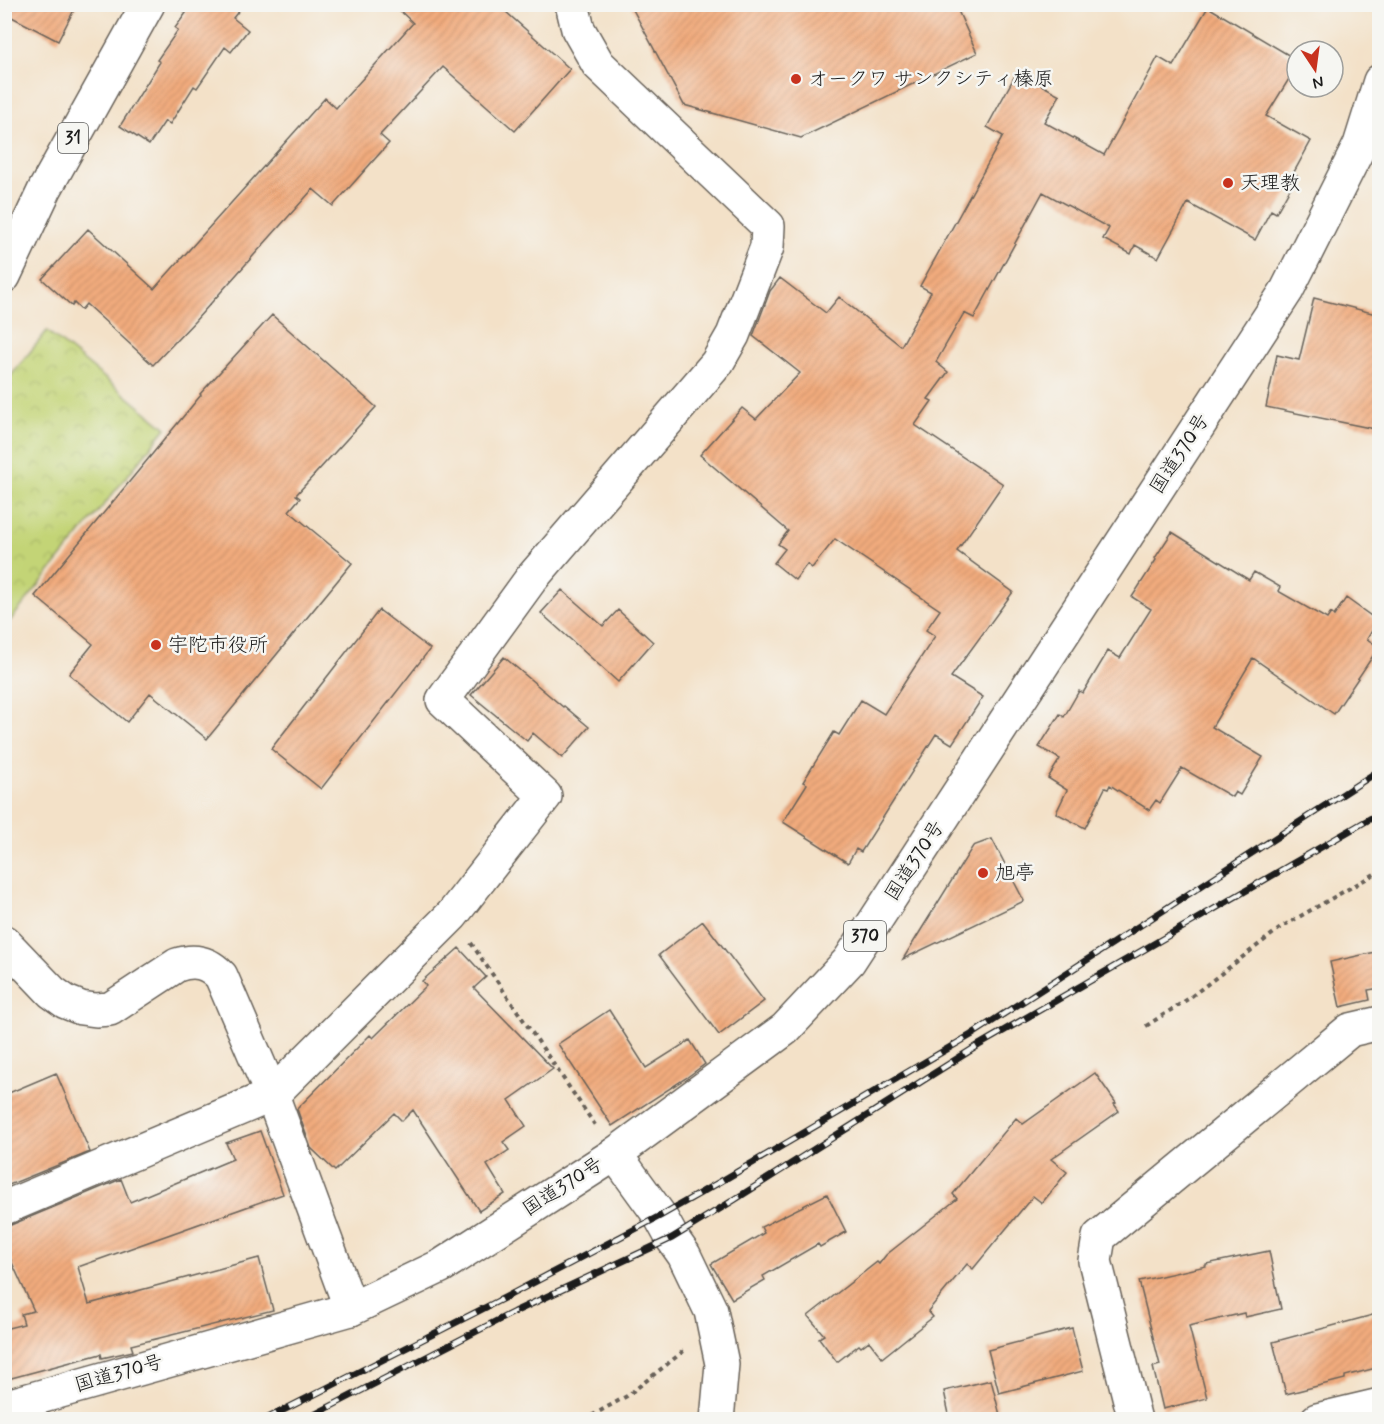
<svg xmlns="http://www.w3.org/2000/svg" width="1384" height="1424" viewBox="0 0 1384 1424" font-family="Mynerve,'Klee One',sans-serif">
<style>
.park{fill:url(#park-crowns);stroke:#707849;stroke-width:1.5}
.building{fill:url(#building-hatch)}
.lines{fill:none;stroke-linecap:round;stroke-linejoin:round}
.street-casing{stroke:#676158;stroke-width:36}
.secondary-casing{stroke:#676158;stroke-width:36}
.primary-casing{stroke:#676158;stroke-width:36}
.highway-casing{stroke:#676158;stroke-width:36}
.path{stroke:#676158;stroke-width:4;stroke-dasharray:4.5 4.5;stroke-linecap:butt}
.street{stroke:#fff;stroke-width:33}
.secondary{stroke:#fff;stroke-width:33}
.primary{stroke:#fff;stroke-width:33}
.highway{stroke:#fff;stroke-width:33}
.rail-casing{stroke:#1c1c1c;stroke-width:7}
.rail{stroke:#f6f6f2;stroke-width:4.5;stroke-dasharray:14;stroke-linecap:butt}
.poi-dot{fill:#c8321e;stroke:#f6f6f2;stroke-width:2}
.labels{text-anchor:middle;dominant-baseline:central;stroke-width:5;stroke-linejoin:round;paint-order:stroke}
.shield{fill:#f6f6f2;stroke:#5d5d5c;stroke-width:1.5}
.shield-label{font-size:18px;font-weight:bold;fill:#1c1c1c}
.poi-label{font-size:20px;fill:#1c1c1c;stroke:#f6f6f2;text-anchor:start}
.street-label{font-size:20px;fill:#1c1c1c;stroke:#f6f6f2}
</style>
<defs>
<pattern id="park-crowns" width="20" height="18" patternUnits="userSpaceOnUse" patternTransform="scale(1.5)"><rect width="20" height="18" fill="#c3d476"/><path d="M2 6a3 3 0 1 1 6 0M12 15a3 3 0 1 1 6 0" fill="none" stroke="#a7b566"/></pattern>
<pattern id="building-hatch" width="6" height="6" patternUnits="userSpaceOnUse" patternTransform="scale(1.5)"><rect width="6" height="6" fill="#f1ab7d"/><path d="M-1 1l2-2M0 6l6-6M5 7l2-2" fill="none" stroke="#ce936b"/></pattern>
</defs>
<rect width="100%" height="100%" fill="#f6f6f2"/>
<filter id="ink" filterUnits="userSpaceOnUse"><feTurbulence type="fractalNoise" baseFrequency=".0167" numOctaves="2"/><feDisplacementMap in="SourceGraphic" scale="12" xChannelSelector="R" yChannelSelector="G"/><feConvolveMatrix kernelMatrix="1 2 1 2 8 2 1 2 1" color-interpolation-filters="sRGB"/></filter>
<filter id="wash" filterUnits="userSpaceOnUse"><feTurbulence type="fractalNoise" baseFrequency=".008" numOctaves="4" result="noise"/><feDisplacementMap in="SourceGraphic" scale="24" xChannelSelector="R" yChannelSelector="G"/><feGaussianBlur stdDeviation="1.35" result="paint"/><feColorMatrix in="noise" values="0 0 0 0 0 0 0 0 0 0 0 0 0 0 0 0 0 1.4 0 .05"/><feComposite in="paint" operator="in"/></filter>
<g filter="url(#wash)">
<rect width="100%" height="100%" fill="#f3e1c8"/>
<path class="park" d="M 47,331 L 166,428 L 5,627 L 5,383 Z"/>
<g id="blocks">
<path class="building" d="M 4,4 L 77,4 L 58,41 L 4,13 Z
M 176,4 L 244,4 L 233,18 L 248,30 L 231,52 L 225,47 L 197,88 L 194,86 L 170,124 L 165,121 L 149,145 L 120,126 L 160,62 L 157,60 L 178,30 L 175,28 L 186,13 Z
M 393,4 L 497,4 L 570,69 L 515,131 L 443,67 L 380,135 L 389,143 L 333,206 L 313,189 L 195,321 L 153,365 L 86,304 L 81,310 L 74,303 L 72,306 L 42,279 L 88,229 L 154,289 L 325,98 L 336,108 L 413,23 Z
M 630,4 L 955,4 L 977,53 L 801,138 L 684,105 Z
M 1208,7 L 1297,60 L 1297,66 L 1266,116 L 1311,141 L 1293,174 L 1297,176 L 1276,213 L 1271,210 L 1255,240 L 1188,203 L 1158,258 L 1135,245 L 1131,254 L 1103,239 L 1109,228 L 1043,192 L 974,318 L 964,313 L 936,362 L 948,372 L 928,399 L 932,401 L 915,425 L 1003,484 L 957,551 L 1013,592 L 951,677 L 983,697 L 952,744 L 936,734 L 861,852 L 856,849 L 848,863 L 783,822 L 807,784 L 803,782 L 834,732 L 839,735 L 861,700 L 884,714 L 935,636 L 926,630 L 940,610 L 835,539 L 812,568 L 807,564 L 795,580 L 774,563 L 785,549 L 778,544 L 788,531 L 700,455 L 742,408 L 756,419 L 800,373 L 753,336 L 770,291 L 780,278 L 826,313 L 839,297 L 901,346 L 931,292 L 920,286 L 1003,136 L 987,127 L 1017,72 L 1060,95 L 1044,122 L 1104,155 L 1158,57 L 1173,66 Z
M 1314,298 L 1380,315 L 1380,430 L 1266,407 L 1277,355 L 1299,360 Z
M 272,315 L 376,407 L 296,495 L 300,498 L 289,511 L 352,563 L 207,739 L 150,693 L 127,722 L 69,674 L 93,644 L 35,596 L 201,395 L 200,394 Z
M 1172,532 L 1249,580 L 1254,572 L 1280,587 L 1278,591 L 1327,619 L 1331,613 L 1334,616 L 1346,598 L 1378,621 L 1367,639 L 1379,647 L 1334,714 L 1253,658 L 1212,727 L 1263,757 L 1240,795 L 1235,792 L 1232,797 L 1182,768 L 1160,803 L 1156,800 L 1149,810 L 1110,785 L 1108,789 L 1105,788 L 1085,828 L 1056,813 L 1067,790 L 1048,778 L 1060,759 L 1039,747 L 1060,714 L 1064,717 L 1079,691 L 1083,693 L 1108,651 L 1120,658 L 1151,609 L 1132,597 L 1156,560 L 1155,558 Z
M 562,590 L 603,626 L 618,610 L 653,642 L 618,682 L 541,613 Z
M 379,610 L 430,649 L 321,789 L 271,749 Z
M 504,657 L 563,707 L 564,706 L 589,727 L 562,758 L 533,733 L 527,741 L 471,695 Z
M 992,839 L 1024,901 L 903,959 L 973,846 Z
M 703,921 L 764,1001 L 719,1035 L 659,955 Z
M 459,948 L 486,977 L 474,988 L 553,1069 L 509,1100 L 526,1126 L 503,1142 L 509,1150 L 487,1165 L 505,1194 L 479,1211 L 413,1110 L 402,1121 L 394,1113 L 335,1171 L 311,1148 L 297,1109 L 370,1035 L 373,1038 L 426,986 L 422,981 Z
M 1380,951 L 1380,988 L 1368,990 L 1370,1000 L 1340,1007 L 1330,962 Z
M 609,1010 L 646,1068 L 690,1040 L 705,1064 L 686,1078 L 612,1126 L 558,1044 Z
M 56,1073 L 90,1152 L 4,1187 L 4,1095 Z
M 1095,1073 L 1116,1103 L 1114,1104 L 1119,1111 L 1051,1159 L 1067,1172 L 1042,1203 L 1033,1196 L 973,1269 L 967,1264 L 928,1311 L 933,1317 L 882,1358 L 869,1341 L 861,1347 L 859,1345 L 837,1362 L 819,1338 L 824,1335 L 808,1316 L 877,1262 L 879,1264 L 886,1255 L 957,1199 L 953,1194 L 1016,1118 L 1023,1124 Z
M 260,1131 L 283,1194 L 78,1267 L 89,1304 L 259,1258 L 273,1310 L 131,1345 L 133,1351 L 102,1358 L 101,1354 L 4,1380 L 4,1329 L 24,1324 L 21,1314 L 34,1311 L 4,1245 L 4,1226 L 11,1225 L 121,1179 L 130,1202 L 233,1159 L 226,1143 Z
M 827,1194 L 846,1232 L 820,1247 L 818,1244 L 763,1276 L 765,1280 L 732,1299 L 711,1264 L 764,1233 L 761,1227 Z
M 1269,1251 L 1281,1309 L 1245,1317 L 1244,1313 L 1189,1326 L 1207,1398 L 1163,1409 L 1153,1367 L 1160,1365 L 1139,1281 L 1206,1266 L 1206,1264 Z
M 1380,1313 L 1380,1367 L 1345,1376 L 1345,1379 L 1286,1394 L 1273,1342 Z
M 1072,1328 L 1083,1371 L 999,1393 L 988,1350 Z
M 991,1380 L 1001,1419 L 950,1419 L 944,1391 Z"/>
</g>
</g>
<g filter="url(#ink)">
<use href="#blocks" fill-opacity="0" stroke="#676158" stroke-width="1.5"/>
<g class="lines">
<defs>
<path id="street" d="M 615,1154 L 660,1216 L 672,1238 L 684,1255 L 711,1311 L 722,1364 L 717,1420
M 4,1208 L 272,1095 L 452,915 L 545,796 L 443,700 L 531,579 L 717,363 L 733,335 L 767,247 L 768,226 L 598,64 L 578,29 L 572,4
M 1135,1420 L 1095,1261 L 1099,1237 L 1350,1030 L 1380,1023
M 1317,1420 L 1380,1405"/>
<path id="secondary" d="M 4,942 L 52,992 L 66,1002 L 81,1008 L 96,1010 L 110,1009 L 177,965 C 195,959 208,962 221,976 L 272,1095 L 351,1309"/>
<path id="primary" d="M 4,276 L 45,189 L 148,4"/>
<path id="highway" d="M 4,1407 L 351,1309 L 441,1266 L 615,1154 L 785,1029 L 849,961 L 1287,290 L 1360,145 L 1380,81"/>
</defs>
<use href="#street" class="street-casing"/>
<use href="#secondary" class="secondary-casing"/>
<use href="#primary" class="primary-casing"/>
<use href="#highway" class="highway-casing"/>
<path class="path" d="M 471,943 L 595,1125
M 1146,1026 L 1188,999 L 1283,926 L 1380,871
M 584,1420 L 627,1396 L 685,1350"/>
<use href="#street" class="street"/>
<use href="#secondary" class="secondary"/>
<use href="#primary" class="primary"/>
<use href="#highway" class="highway"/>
<defs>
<path id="rail" d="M 264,1420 L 506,1297 L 660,1216 L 725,1179 L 971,1035 L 1380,770
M 304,1420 L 514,1312 L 672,1238 L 734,1200 L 979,1045 L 1380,813"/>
</defs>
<use href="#rail" class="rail-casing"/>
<use href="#rail" class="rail"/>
</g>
</g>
<g class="poi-dot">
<circle cx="796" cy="79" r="6"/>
<circle cx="1228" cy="183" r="6"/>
<circle cx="156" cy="645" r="6"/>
<circle cx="983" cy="873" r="6"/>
</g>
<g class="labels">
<g class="shield">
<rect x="58" y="123" width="30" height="30" rx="4.5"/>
<rect x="844" y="921" width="42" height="30" rx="4.5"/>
</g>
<g class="shield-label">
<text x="73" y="138">31</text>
<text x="865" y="936">370</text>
</g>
<g class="poi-label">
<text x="808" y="79">オークワ サンクシティ榛原</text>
<text x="1240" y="183">天理教</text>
<text x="168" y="645">宇陀市役所</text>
<text x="995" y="873">旭亭</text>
</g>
<g class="street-label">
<text transform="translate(1180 454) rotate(-57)">国道370号</text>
<text transform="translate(915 861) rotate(-57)">国道370号</text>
<text transform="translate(563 1187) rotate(-33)">国道370号</text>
<text transform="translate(119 1374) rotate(-16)">国道370号</text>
</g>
</g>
<rect width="1384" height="1424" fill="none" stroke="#f6f6f2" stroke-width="24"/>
<g transform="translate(1315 69) rotate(167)"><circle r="28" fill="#f6f6f2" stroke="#9f9f9c" stroke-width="1.5"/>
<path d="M0-4.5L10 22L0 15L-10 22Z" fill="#c8321e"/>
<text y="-9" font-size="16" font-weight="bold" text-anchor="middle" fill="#1c1c1c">N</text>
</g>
</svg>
